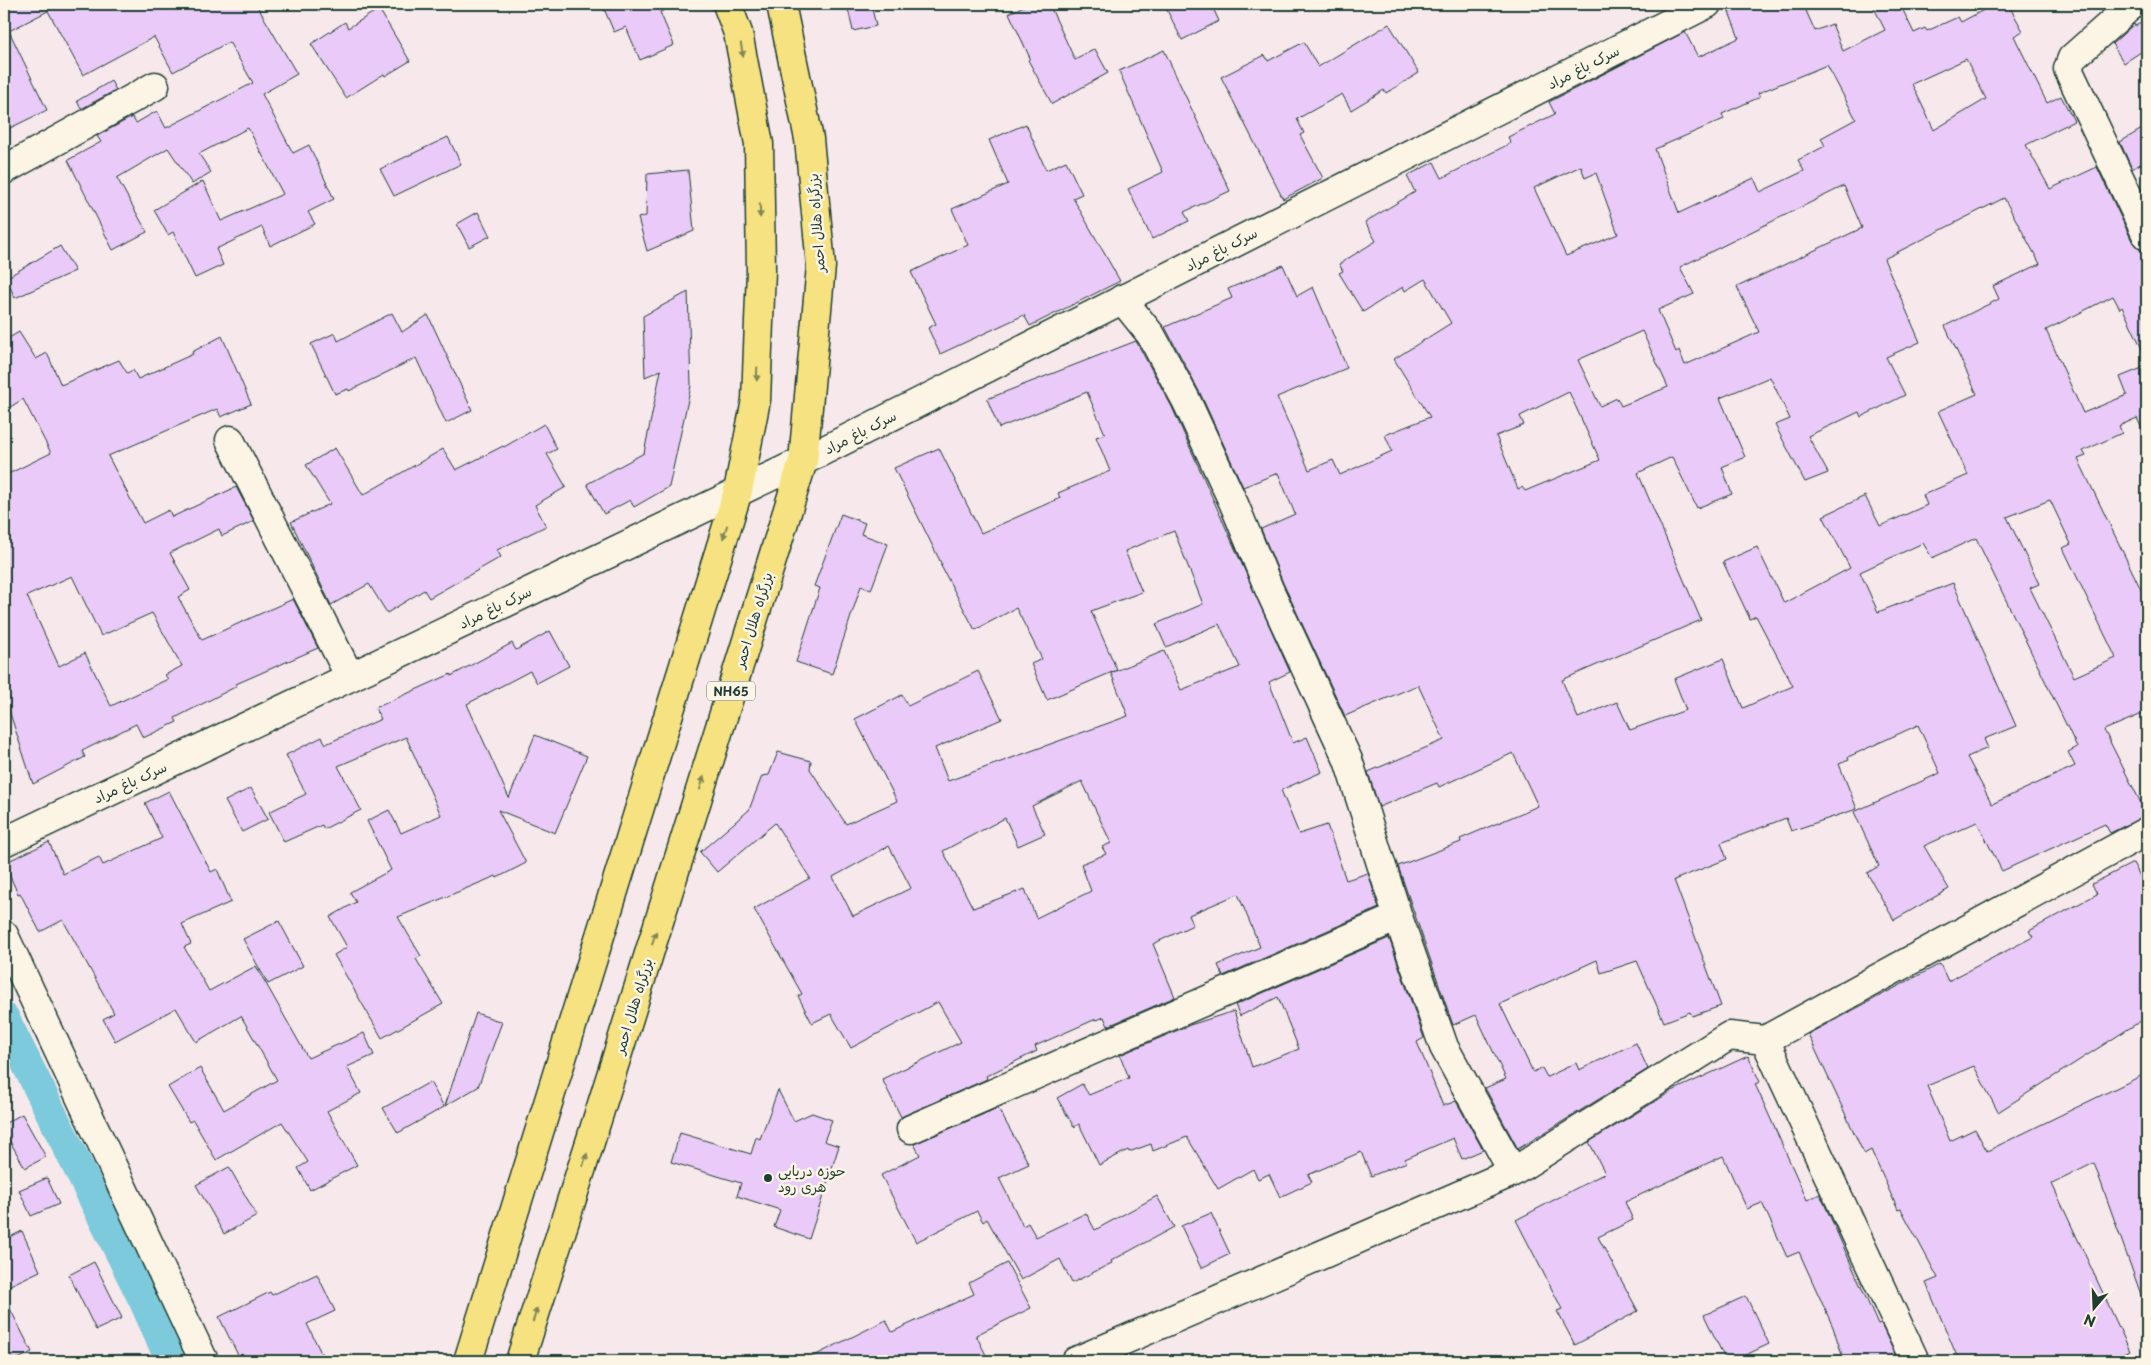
<svg xmlns="http://www.w3.org/2000/svg" width="2151" height="1365" viewBox="0 0 2151 1365" font-family="'Playpen Sans','Playpen Sans Arabic',sans-serif">
<style>
.lines{fill:none;stroke-linecap:round;stroke-linejoin:round}
.canal{stroke:#7dcadc;stroke-width:31}
.building{fill:#e9caf8;stroke:#1f3d34;fill-rule:evenodd}
.minor-casing{stroke:#1f3d34;stroke-width:31}
.tertiary-casing{stroke:#1f3d34;stroke-width:31}
.trunk-casing{stroke:#1f3d34;stroke-width:31}
.minor{stroke:#fcf5e5;stroke-width:28}
.tertiary{stroke:#fcf5e5;stroke-width:28}
.trunk{stroke:#f6e281;stroke-width:28}
.oneway{fill:#808757}
.poi-dot{fill:#1f3d34;stroke:#fcf5e5;stroke-width:2}
.labels{text-anchor:middle;dominant-baseline:central;stroke-width:5;stroke-linejoin:round;paint-order:stroke}
.shield{fill:#fcf5e5;stroke:#617469;stroke-width:1}
.shield-label{font-size:12px;font-weight:bold;fill:#1f3d34}
.street-label{font-size:14px;fill:#1f3d34;stroke:#fcf5e5}
.poi-label{font-size:14px;fill:#1f3d34;stroke:#fcf5e5;text-anchor:start}
</style>
<rect width="100%" height="100%" fill="#f6e8eb"/>
<filter id="ink" filterUnits="userSpaceOnUse"><feTurbulence type="fractalNoise" baseFrequency=".02" numOctaves="2"/><feDisplacementMap in="SourceGraphic" scale="10" xChannelSelector="R" yChannelSelector="G"/><feConvolveMatrix kernelMatrix="1 2 1 2 8 2 1 2 1" color-interpolation-filters="sRGB"/></filter>
<g filter="url(#ink)">
<g class="lines">
<path class="canal" d="M 4,1018 L 143,1298 L 171,1361"/>
</g>
<path class="building" d="M 4,4 L 256,4 L 297,74 L 262,94 L 293,153 L 309,145 L 334,199 L 308,212 L 315,224 L 270,246 L 262,227 L 216,249 L 223,265 L 195,278 L 173,232 L 168,235 L 154,210 L 203,181 L 221,221 L 283,194 L 248,128 L 199,154 L 211,172 L 192,184 L 168,148 L 117,178 L 147,232 L 113,250 L 68,160 L 101,142 L 97,136 L 132,117 L 136,123 L 157,111 L 166,128 L 253,83 L 229,42 L 173,72 L 154,37 L 83,75 L 48,11 L 9,31 L 47,110 L 4,131 Z
M 602,4 L 679,4 L 660,12 L 674,45 L 640,60 L 626,27 L 614,32 Z
M 847,4 L 871,4 L 876,26 L 853,31 Z
M 1028,4 L 1049,4 L 1075,60 L 1095,49 L 1108,73 L 1052,104 L 1028,60 L 1030,58 L 1009,13 Z
M 1164,4 L 1211,4 L 1219,21 L 1182,40 Z
M 1751,4 L 1803,4 L 1815,31 L 1832,24 L 1843,51 L 1885,30 L 1872,4 L 1900,4 L 1914,33 L 1925,28 L 1927,31 L 1958,17 L 1961,22 L 1995,4 L 2008,4 L 2023,31 L 2014,36 L 2047,103 L 2061,96 L 2074,121 L 2026,145 L 2050,189 L 2097,167 L 2133,243 L 2143,251 L 2147,258 L 2147,359 L 2122,307 L 2120,309 L 2113,296 L 2046,330 L 2083,413 L 2127,395 L 2120,377 L 2147,366 L 2147,440 L 2137,418 L 2119,426 L 2122,433 L 2083,451 L 2086,456 L 2078,459 L 2147,602 L 2147,712 L 2104,730 L 2147,815 L 2110,833 L 2105,824 L 2002,871 L 1977,822 L 1924,846 L 1949,889 L 1894,920 L 1867,873 L 1879,866 L 1854,812 L 1940,773 L 1918,725 L 1848,757 L 1849,760 L 1839,764 L 1857,809 L 1791,831 L 1786,818 L 1721,843 L 1727,859 L 1674,880 L 1721,1006 L 1692,1016 L 1690,1012 L 1664,1022 L 1637,961 L 1601,973 L 1597,960 L 1500,1004 L 1533,1072 L 1542,1068 L 1547,1077 L 1576,1063 L 1579,1070 L 1636,1043 L 1648,1069 L 1518,1149 L 1485,1088 L 1506,1079 L 1476,1015 L 1453,1025 L 1398,866 L 1461,842 L 1460,839 L 1538,806 L 1513,753 L 1439,787 L 1437,783 L 1379,807 L 1368,772 L 1444,740 L 1418,685 L 1345,716 L 1283,583 L 1261,529 L 1295,514 L 1278,473 L 1243,487 L 1200,393 L 1165,327 L 1232,298 L 1228,289 L 1283,265 L 1297,296 L 1313,287 L 1347,368 L 1277,397 L 1309,470 L 1333,460 L 1340,475 L 1392,451 L 1385,435 L 1430,417 L 1394,359 L 1451,323 L 1425,279 L 1405,291 L 1403,287 L 1363,312 L 1339,273 L 1343,271 L 1339,264 L 1376,241 L 1365,222 L 1415,192 L 1407,176 L 1434,162 L 1442,178 L 1511,143 L 1508,137 L 1555,114 L 1549,102 L 1685,32 L 1698,57 L 1739,38 L 1729,12 ZM 1966,59 L 1986,99 L 1934,130 L 1912,84 ZM 1827,65 L 1856,119 L 1821,138 L 1825,146 L 1798,160 L 1804,171 L 1760,192 L 1754,178 L 1679,213 L 1655,149 L 1724,119 L 1722,114 L 1760,97 L 1758,93 ZM 1581,166 L 1585,178 L 1596,173 L 1618,234 L 1566,256 L 1534,188 ZM 1844,186 L 1862,228 L 1737,287 L 1759,332 L 1685,365 L 1679,350 L 1676,352 L 1658,310 L 1694,294 L 1680,267 ZM 2004,198 L 2040,264 L 1993,286 L 1999,299 L 1945,326 L 1977,394 L 1938,411 L 1968,475 L 1923,495 L 1927,505 L 1880,526 L 1865,496 L 1823,516 L 1850,568 L 1784,603 L 1757,547 L 1723,562 L 1750,619 L 1756,616 L 1793,686 L 1743,708 L 1723,659 L 1674,679 L 1686,710 L 1630,730 L 1617,702 L 1578,718 L 1562,680 L 1701,620 L 1638,473 L 1672,457 L 1697,508 L 1732,494 L 1722,467 L 1745,457 L 1720,398 L 1770,377 L 1790,419 L 1775,425 L 1805,482 L 1828,473 L 1808,436 L 1859,412 L 1861,417 L 1905,395 L 1886,357 L 1920,342 L 1884,259 ZM 1642,331 L 1668,387 L 1621,406 L 1617,398 L 1600,406 L 1578,360 ZM 1569,392 L 1600,460 L 1525,491 L 1522,487 L 1518,489 L 1496,436 L 1524,425 L 1520,416 ZM 2050,500 L 2071,544 L 2063,548 L 2116,658 L 2074,677 L 2030,588 L 2039,584 L 2007,517 ZM 1976,538 L 2077,747 L 2068,752 L 2075,766 L 1992,804 L 1967,757 L 1988,748 L 1984,739 L 2016,726 L 1953,583 L 1878,612 L 1860,572 L 1923,543 L 1932,558 Z
M 379,9 L 410,61 L 385,76 L 384,74 L 346,98 L 311,44 L 345,22 L 348,28 Z
M 2147,20 L 2147,48 L 2124,63 L 2112,44 L 2134,24 L 2135,26 Z
M 1389,24 L 1419,73 L 1386,93 L 1384,90 L 1351,110 L 1342,94 L 1297,119 L 1304,133 L 1300,135 L 1323,178 L 1283,199 L 1221,77 L 1265,55 L 1268,61 L 1304,42 L 1318,67 Z
M 1164,50 L 1230,191 L 1184,212 L 1189,221 L 1152,239 L 1128,189 L 1163,172 L 1119,71 Z
M 111,81 L 116,90 L 81,109 L 77,101 Z
M 1026,124 L 1046,170 L 1066,161 L 1082,194 L 1073,198 L 1120,281 L 1030,326 L 1024,315 L 940,354 L 928,328 L 936,324 L 911,272 L 968,245 L 952,209 L 1008,184 L 989,140 Z
M 2147,126 L 2147,160 L 2132,169 L 2120,142 Z
M 448,137 L 461,164 L 394,196 L 380,169 Z
M 688,170 L 694,231 L 647,251 L 638,218 L 646,216 L 647,174 Z
M 478,212 L 490,236 L 469,247 L 457,224 Z
M 60,246 L 75,271 L 15,298 L 6,278 Z
M 688,292 L 691,386 L 669,487 L 634,507 L 630,500 L 604,514 L 587,484 L 644,453 L 661,370 L 645,377 L 643,316 Z
M 392,313 L 402,332 L 428,315 L 472,410 L 446,423 L 416,358 L 349,391 L 348,389 L 335,394 L 311,344 L 335,333 L 338,341 Z
M 19,332 L 36,359 L 47,353 L 61,385 L 119,360 L 127,373 L 133,370 L 138,379 L 193,354 L 192,352 L 222,336 L 251,404 L 221,417 L 217,409 L 108,456 L 143,523 L 169,510 L 172,517 L 236,487 L 254,521 L 222,536 L 219,529 L 170,553 L 190,590 L 178,597 L 202,640 L 293,599 L 318,648 L 236,684 L 237,686 L 175,718 L 177,722 L 143,738 L 136,724 L 82,751 L 85,757 L 33,784 L 4,695 L 4,476 L 51,453 L 23,399 L 4,411 L 4,341 ZM 72,576 L 101,636 L 152,613 L 182,666 L 165,675 L 168,679 L 111,706 L 85,653 L 59,666 L 27,596 Z
M 1136,341 L 1172,407 L 1290,672 L 1269,682 L 1293,743 L 1307,737 L 1322,772 L 1281,790 L 1299,834 L 1327,825 L 1346,880 L 1368,873 L 1379,908 L 1223,976 L 1218,965 L 1260,947 L 1238,894 L 1189,915 L 1193,925 L 1153,944 L 1175,997 L 1108,1026 L 1104,1017 L 1097,1020 L 1096,1019 L 1035,1046 L 1037,1051 L 986,1076 L 987,1079 L 901,1117 L 882,1079 L 961,1042 L 938,1002 L 851,1048 L 831,1014 L 812,1023 L 798,996 L 802,994 L 754,909 L 810,878 L 775,823 L 717,872 L 700,852 L 749,810 L 762,776 L 769,775 L 778,752 L 811,761 L 810,769 L 846,824 L 897,801 L 855,719 L 902,695 L 908,706 L 978,671 L 1002,719 L 935,748 L 948,781 L 1128,716 L 1111,673 L 1164,651 L 1181,690 L 1240,667 L 1219,624 L 1166,647 L 1156,624 L 1203,604 L 1174,531 L 1125,551 L 1142,592 L 1091,611 L 1117,670 L 1047,700 L 1031,664 L 1042,659 L 1016,608 L 975,630 L 940,564 L 942,565 L 894,468 L 939,448 L 981,533 L 1060,498 L 1058,493 L 1110,471 L 1096,437 L 1105,434 L 1087,392 L 999,428 L 987,399 ZM 1082,781 L 1111,843 L 1102,847 L 1106,854 L 1081,864 L 1091,891 L 1036,918 L 1025,889 L 973,908 L 943,851 L 1005,818 L 1018,846 L 1045,834 L 1032,806 ZM 889,846 L 911,888 L 853,916 L 833,877 Z
M 544,424 L 557,449 L 547,454 L 566,487 L 535,505 L 546,526 L 497,550 L 501,557 L 429,598 L 424,590 L 387,613 L 369,584 L 331,605 L 291,522 L 330,504 L 306,465 L 335,448 L 363,495 L 443,449 L 456,470 L 503,446 L 504,447 Z
M 841,514 L 865,523 L 861,534 L 888,544 L 871,590 L 861,586 L 832,674 L 796,662 L 820,588 L 814,586 Z
M 550,631 L 569,666 L 537,683 L 530,671 L 467,704 L 509,798 L 535,735 L 587,756 L 555,833 L 498,810 L 526,863 L 497,878 L 496,876 L 398,917 L 421,956 L 416,959 L 443,1004 L 382,1038 L 334,955 L 347,947 L 330,917 L 356,902 L 350,892 L 391,870 L 367,821 L 389,810 L 401,833 L 441,815 L 406,737 L 338,766 L 361,810 L 324,829 L 322,825 L 284,842 L 269,812 L 306,794 L 286,755 L 322,737 L 326,744 L 381,719 L 375,708 L 451,674 L 451,676 L 512,643 L 516,650 Z
M 251,788 L 268,819 L 242,832 L 225,801 Z
M 169,791 L 211,872 L 217,869 L 231,902 L 182,924 L 191,944 L 184,947 L 209,991 L 256,966 L 308,1058 L 364,1033 L 374,1055 L 347,1067 L 361,1093 L 327,1111 L 357,1165 L 310,1190 L 298,1168 L 308,1162 L 282,1122 L 216,1160 L 193,1120 L 189,1122 L 168,1087 L 200,1068 L 224,1110 L 277,1080 L 241,1016 L 196,1042 L 176,1008 L 115,1041 L 103,1019 L 114,1013 L 63,920 L 40,932 L 20,893 L 18,894 L 4,863 L 49,842 L 63,874 L 99,857 L 103,865 L 162,838 L 145,803 Z
M 2133,863 L 2147,889 L 2147,1017 L 1998,1112 L 1974,1066 L 1927,1086 L 1950,1141 L 1975,1129 L 1987,1151 L 2147,1073 L 2147,1302 L 2144,1303 L 2094,1163 L 2052,1184 L 2130,1351 L 2108,1361 L 1959,1361 L 1926,1283 L 1938,1278 L 1901,1209 L 1898,1210 L 1871,1150 L 1864,1154 L 1808,1034 L 1940,964 L 1948,981 L 2033,937 L 2029,931 L 2097,894 L 2092,884 Z
M 279,921 L 303,966 L 268,984 L 243,939 Z
M 1389,938 L 1424,1038 L 1417,1042 L 1443,1106 L 1456,1101 L 1483,1150 L 1462,1159 L 1453,1138 L 1405,1159 L 1407,1162 L 1371,1176 L 1361,1152 L 1308,1175 L 1312,1182 L 1280,1197 L 1269,1174 L 1258,1179 L 1253,1169 L 1218,1189 L 1187,1137 L 1153,1151 L 1151,1144 L 1129,1152 L 1128,1150 L 1099,1165 L 1079,1124 L 1074,1127 L 1057,1098 L 1082,1084 L 1089,1095 L 1129,1078 L 1120,1055 L 1190,1025 L 1234,1011 L 1252,1067 L 1299,1049 L 1278,997 L 1240,1016 L 1235,1005 Z
M 476,1013 L 502,1022 L 478,1087 L 445,1106 Z
M 1748,1056 L 1760,1082 L 1755,1084 L 1807,1200 L 1820,1194 L 1878,1325 L 1881,1324 L 1898,1361 L 1844,1361 L 1833,1327 L 1799,1252 L 1787,1257 L 1762,1203 L 1747,1209 L 1723,1156 L 1625,1202 L 1633,1220 L 1598,1237 L 1638,1311 L 1575,1345 L 1557,1311 L 1562,1309 L 1516,1220 L 1605,1173 L 1589,1142 L 1672,1091 Z
M 430,1082 L 444,1107 L 398,1133 L 383,1108 Z
M 778,1090 L 794,1121 L 812,1113 L 832,1120 L 824,1141 L 839,1146 L 809,1239 L 774,1227 L 780,1210 L 737,1196 L 741,1183 L 671,1162 L 680,1133 L 751,1154 L 756,1137 L 760,1139 Z
M 998,1108 L 1029,1164 L 999,1178 L 1023,1226 L 1028,1223 L 1036,1237 L 1086,1213 L 1095,1230 L 1157,1196 L 1174,1227 L 1111,1261 L 1112,1263 L 1072,1283 L 1060,1259 L 1021,1280 L 987,1219 L 983,1222 L 977,1211 L 916,1242 L 881,1175 L 920,1155 L 914,1144 Z
M 22,1114 L 46,1157 L 25,1168 L 4,1131 L 4,1124 Z
M 229,1167 L 257,1216 L 224,1234 L 196,1185 Z
M 47,1178 L 59,1204 L 31,1216 L 19,1190 Z
M 1211,1213 L 1230,1254 L 1201,1268 L 1181,1226 Z
M 22,1231 L 40,1271 L 4,1288 L 4,1240 Z
M 94,1262 L 122,1318 L 96,1330 L 69,1275 Z
M 1007,1263 L 1031,1308 L 976,1335 L 989,1361 L 804,1361 L 886,1320 L 892,1332 L 974,1294 L 969,1283 Z
M 317,1274 L 335,1311 L 307,1324 L 325,1361 L 241,1361 L 219,1317 L 270,1292 L 272,1295 Z
M 1746,1296 L 1769,1344 L 1733,1361 L 1726,1361 L 1704,1315 Z
M 4,1297 L 32,1352 L 14,1361 L 4,1361 Z"/>
<g class="lines">
<defs>
<path id="minor" d="M 2133,4 L 2072,58 L 2068,69 L 2147,236
M 4,170 L 155,86
M 1122,299 L 1151,335 L 1186,400 L 1234,504 L 1269,589 L 1348,760 L 1398,917 L 1444,1047 L 1513,1172
M 230,440 L 350,677
M 1765,1040 L 1915,1361
M 911,1129 L 1398,917
M 1076,1361 L 1513,1172 L 1729,1036 L 1765,1040 L 2147,831"/>
<path id="tertiary" d="M 4,842 L 803,461 L 1707,4
M 4,935 L 204,1361"/>
<path id="trunk" d="M 468,1361 L 738,491 L 756,400 L 761,270 L 759,144 L 738,33 L 727,4
M 520,1361 L 592,1136 L 803,461 L 821,266 L 809,139 L 781,4"/>
</defs>
<use href="#minor" class="minor-casing"/>
<use href="#tertiary" class="tertiary-casing"/>
<use href="#trunk" class="trunk-casing"/>
<use href="#minor" class="minor"/>
<use href="#tertiary" class="tertiary"/>
<use href="#trunk" class="trunk"/>
</g>
<defs><path id="oneway-solid" d="M-6-.8H1V-3.2L6.5 0L1 3.2V.8H-6Z" transform="scale(1.25)"/></defs>
<g class="oneway">
<use href="#oneway-solid" transform="translate(742 50) rotate(80)"/>
<use href="#oneway-solid" transform="translate(760 211) rotate(89)"/>
<use href="#oneway-solid" transform="translate(757 374) rotate(92)"/>
<use href="#oneway-solid" transform="translate(725 532) rotate(107)"/>
<use href="#oneway-solid" transform="translate(702 783) rotate(-73)"/>
<use href="#oneway-solid" transform="translate(654 938) rotate(-73)"/>
<use href="#oneway-solid" transform="translate(585 1160) rotate(-72)"/>
<use href="#oneway-solid" transform="translate(535 1315) rotate(-72)"/>
</g>
</g>
<circle class="poi-dot" cx="768" cy="1178" r="5"/>
<g class="labels">
<rect class="shield" x="707" y="681.5" width="48" height="19" rx="4"/>
<g class="shield-label">
<text x="731" y="691">NH65</text>
</g>
<g class="street-label">
<text transform="translate(1583 67) rotate(-27)">سرک باغ مراد</text>
<text transform="translate(816 223) rotate(-94)">بزرگراه هلال احمر</text>
<text transform="translate(1221 249) rotate(-27)">سرک باغ مراد</text>
<text transform="translate(860 432) rotate(-27)">سرک باغ مراد</text>
<text transform="translate(495 607) rotate(-26)">سرک باغ مراد</text>
<text transform="translate(753 620) rotate(-73)">بزرگراه هلال احمر</text>
<text transform="translate(130 782) rotate(-25)">سرک باغ مراد</text>
<text transform="translate(633 1006) rotate(-73)">بزرگراه هلال احمر</text>
</g>
<g class="poi-label">
<text x="778" y="1170">حوزه دریایی<tspan x="778" dy="16">هری رود</tspan></text>
</g>
</g>
<rect width="2151" height="1365" fill="none" stroke="#fcf5e5" stroke-width="20"/>
<rect x="10" y="10" width="2131" height="1345" fill="none" stroke="#1f3d34" stroke-width="2" filter="url(#ink)"/>
<g transform="translate(2094 1308) rotate(199)" stroke="#fcf5e5" stroke-width="4" paint-order="stroke">
<path d="M0-4L9 19L0 12L-9 19Z" fill="#1f3d34"/>
<text y="-8" font-size="14" font-weight="bold" text-anchor="middle" fill="#1f3d34">N</text>
</g>
</svg>
